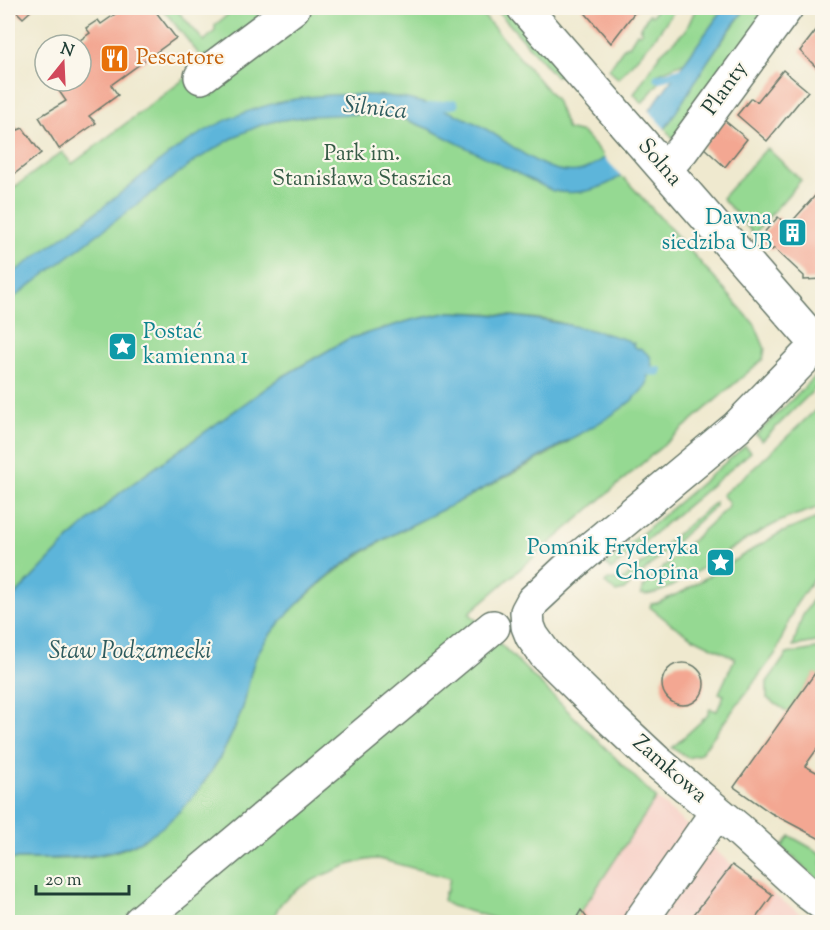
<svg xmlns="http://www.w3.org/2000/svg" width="830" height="930" viewBox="0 0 830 930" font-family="'Sorts Mill Goudy',serif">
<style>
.built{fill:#f7d1c8}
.green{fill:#95d992;stroke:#5a8b63;stroke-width:1.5}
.water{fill:#5db5da;stroke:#3e7987;stroke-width:1.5}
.pier{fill:#efe9cf}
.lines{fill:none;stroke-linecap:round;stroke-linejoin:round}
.stream{stroke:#5db5da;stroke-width:9}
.building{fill:#f3a792}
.minor-casing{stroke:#68796a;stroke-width:36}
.minor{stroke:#fff;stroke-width:33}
.labels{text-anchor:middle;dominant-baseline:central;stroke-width:4.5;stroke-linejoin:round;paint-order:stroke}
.food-label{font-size:22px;fill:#c56008;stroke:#fbf7ec;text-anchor:start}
.street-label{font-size:22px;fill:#1f3d34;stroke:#fbf7ec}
.park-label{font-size:22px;fill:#375c47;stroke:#fbf7ec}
.culture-label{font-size:22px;fill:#0d838f;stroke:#fbf7ec;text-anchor:end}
.water-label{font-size:24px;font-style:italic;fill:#2e5b5e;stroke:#fbf7ec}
</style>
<rect width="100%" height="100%" fill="#fbf7ec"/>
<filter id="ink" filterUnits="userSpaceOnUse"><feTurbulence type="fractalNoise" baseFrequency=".0167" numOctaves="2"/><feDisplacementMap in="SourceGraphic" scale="12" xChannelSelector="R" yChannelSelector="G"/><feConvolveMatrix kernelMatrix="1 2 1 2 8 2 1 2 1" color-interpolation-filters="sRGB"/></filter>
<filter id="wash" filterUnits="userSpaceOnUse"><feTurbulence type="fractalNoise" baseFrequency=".008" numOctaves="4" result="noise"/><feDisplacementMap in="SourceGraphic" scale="24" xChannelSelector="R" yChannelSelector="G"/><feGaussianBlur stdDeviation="1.35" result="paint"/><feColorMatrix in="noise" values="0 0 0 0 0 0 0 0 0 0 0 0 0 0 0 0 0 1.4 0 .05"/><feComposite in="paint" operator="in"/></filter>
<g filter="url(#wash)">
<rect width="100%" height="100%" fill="#efe9cf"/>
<path class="built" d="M 656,798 L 732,865 L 812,922 L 574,922 Z"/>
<path class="green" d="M 162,8 L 175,8 L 204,41 L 215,31 L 215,25 L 236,8 L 477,8 L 556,100 L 567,129 L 583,133 L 687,247 L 755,325 L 765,349 L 763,359 L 469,613 L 656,798 L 574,922 L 507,922 L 451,906 L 443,900 L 445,892 L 447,892 L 450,878 L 379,859 C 356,857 293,886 280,905 C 276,910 275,916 273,922 L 8,922 L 8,859 C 55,859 112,864 152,834 C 195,803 226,756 243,707 C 248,690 249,670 257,654 C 269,630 293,608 313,590 C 355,552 406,528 456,503 C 519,471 583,438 638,393 C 654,378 646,367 639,349 L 632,346 L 629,341 L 550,320 L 483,313 L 450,312 L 412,320 L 348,339 L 282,377 L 121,492 L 72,536 L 8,603 L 8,192 L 62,152 L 72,164 L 195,71 L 202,58 Z
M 495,8 L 506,8 L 565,75 L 555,76 Z
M 657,8 L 676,8 L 654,39 L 618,79 L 609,69 C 614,63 622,48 627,45 L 629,46 L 637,33 L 640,34 L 642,31 L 640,29 L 649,14 L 652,16 Z
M 696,8 L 724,8 L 685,62 L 657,74 L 658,84 L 642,103 L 634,94 L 660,54 L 686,30 Z
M 746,8 L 771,8 L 674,140 L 665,129 L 707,62 Z
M 767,148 L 801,180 L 754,234 L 722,198 Z
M 822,370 L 822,382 L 762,441 L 756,435 Z
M 822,404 L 822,506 C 807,512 790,516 775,524 C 761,531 747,539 734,547 C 718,557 659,601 641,594 L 643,588 L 653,577 L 727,508 L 729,502 L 722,495 L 755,467 Z
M 745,446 L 751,452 L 611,570 L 606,564 Z
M 715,502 L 715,506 L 624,590 L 616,592 L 605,583 L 608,580 L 623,580 Z
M 822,516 L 822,566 L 795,606 L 776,653 L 700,754 L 688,758 L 672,748 L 707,716 L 710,709 L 717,711 L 724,695 L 719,693 L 735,658 L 692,637 L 671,624 L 650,607 L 651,604 L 657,603 L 684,591 L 778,534 Z
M 822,584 L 822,641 L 793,646 L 802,617 Z
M 822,648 L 822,678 L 815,674 L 788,712 L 767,698 L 767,682 L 787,654 Z
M 790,836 L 822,854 L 822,884 L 782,847 Z"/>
<path class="water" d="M 724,8 L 746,8 C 728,31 711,55 696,80 C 663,132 627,204 553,191 L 429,129 L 407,120 L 393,116 L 357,114 L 310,116 L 276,121 L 261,125 L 238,135 L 196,160 L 8,302 L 8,277 C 39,253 72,231 103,207 C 126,190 147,170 171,153 C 236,105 305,89 386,96 C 417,99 449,110 477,124 C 506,138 543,177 578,171 C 599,167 622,144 636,129 Z
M 450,312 C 512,314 571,322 630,341 L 630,343 L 634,343 L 633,346 L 639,349 L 640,348 L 650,356 L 652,365 L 650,371 L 648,371 C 647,379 650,381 644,388 C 629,407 596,425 574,437 C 535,460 496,482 456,503 C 416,523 373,542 337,569 C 312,588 271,627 257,655 C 249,671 248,690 243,707 C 224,761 181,829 124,848 C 86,861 47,858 8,859 L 8,603 L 72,536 L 121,492 L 282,377 L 348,339 L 412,320 Z"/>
<path class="pier" d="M 647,109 L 667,131 L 656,148 L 640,166 L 623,178 L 602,155 L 617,144 L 634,127 Z"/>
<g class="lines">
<path class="stream" d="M 658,78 L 686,71
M 421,109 L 454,104
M 650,371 L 658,371"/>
</g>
<g id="blocks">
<path class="building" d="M 13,8 L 34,8 L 23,18 Z
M 119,8 L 153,8 L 176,38 L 111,85 L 118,95 L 89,116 L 96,123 L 59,149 L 39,117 L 66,101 L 52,81 L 81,81 L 81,45 L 73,45 L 90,33 L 86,28 L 98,20 L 101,24 L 121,10 Z
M 201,8 L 218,8 L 216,12 L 211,13 Z
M 581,8 L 638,8 L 611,43 Z
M 821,24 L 822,25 L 822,73 L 800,51 Z
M 783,70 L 808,91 L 767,141 L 737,115 L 751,98 L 757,102 Z
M 8,115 L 18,130 L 23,128 L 41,153 L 8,179 Z
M 724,120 L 747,139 L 725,167 L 703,147 Z
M 822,188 L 822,279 L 804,280 L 804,276 L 774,248 L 772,250 L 759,238 L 778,217 L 788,226 Z
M662 684a21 21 0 1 1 42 0a21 21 0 1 1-42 0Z
M 815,673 L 822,678 L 822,742 L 805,766 L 822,775 L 822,840 L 771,813 L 734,787 Z
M 732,865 L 773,895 L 753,922 L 688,922 Z
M 581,910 L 590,922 L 574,922 Z"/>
</g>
</g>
<g filter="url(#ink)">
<use href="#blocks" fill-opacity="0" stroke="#68796a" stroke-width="1.5"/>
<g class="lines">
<defs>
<path id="minor" d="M 524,8 L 818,345
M 201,77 L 293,8
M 665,169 L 682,150 L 786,8
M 822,340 L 737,427 L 578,559 L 533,601 L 527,612 L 528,626 L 532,636 L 545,654 L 609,717 L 656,761 L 738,829 L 806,891 L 822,903
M 140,922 L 493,627
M 640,922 L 717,812"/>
</defs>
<use href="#minor" class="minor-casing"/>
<use href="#minor" class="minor"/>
</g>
</g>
<defs>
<symbol id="restaurant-square" viewBox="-11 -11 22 22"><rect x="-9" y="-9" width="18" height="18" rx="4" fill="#e8710a" stroke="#fbf7ec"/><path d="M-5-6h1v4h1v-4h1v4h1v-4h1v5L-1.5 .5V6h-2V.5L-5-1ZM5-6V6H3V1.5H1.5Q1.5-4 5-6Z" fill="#fff"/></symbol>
<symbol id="building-square" viewBox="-11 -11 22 22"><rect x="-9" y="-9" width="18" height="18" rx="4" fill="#0f9aa8" stroke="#fbf7ec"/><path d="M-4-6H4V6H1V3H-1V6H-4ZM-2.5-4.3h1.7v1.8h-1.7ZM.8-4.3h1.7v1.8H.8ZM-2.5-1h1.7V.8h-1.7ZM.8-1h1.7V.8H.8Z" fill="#fff"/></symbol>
<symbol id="sight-square" viewBox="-11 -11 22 22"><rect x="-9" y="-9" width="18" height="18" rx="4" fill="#0f9aa8" stroke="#fbf7ec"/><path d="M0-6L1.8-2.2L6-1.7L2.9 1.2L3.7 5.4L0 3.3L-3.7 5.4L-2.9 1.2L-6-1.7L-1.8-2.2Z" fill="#fff"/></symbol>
</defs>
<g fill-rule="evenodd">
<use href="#restaurant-square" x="98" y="42" width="33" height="33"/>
<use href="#building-square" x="776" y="216" width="33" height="33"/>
<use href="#sight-square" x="106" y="330" width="33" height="33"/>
<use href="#sight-square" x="704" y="546" width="33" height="33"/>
</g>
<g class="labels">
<g class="food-label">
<text x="136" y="59">Pescatore</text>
</g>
<g class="street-label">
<text transform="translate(726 89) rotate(-54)">Planty</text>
<text transform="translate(659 163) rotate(49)">Solna</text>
<text transform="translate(669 770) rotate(41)">Zamkowa</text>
</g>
<g class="park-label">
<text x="362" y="155">Park im.<tspan x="362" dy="25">Stanisława Staszica</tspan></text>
</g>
<g class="culture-label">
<text x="772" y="219">Dawna<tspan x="772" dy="25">siedziba UB</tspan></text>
<text x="143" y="333" text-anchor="start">Postać<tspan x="143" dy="25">kamienna 1</tspan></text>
<text x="699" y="549">Pomnik Fryderyka<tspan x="699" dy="25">Chopina</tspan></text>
</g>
<g class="water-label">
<text transform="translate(375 109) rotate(6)">Silnica</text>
<text x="130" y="652">Staw Podzamecki</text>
</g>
</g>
<rect width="830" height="930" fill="none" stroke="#fbf7ec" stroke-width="30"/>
<g transform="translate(63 63) rotate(18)"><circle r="28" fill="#fbf7ec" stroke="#a3ada2" stroke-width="1.5"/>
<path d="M0-4.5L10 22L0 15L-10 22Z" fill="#d1495b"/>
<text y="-9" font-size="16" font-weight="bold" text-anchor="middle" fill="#1f3d34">N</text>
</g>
<path d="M36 885v9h93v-9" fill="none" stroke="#1f3d34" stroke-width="3"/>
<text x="45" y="885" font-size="18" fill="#1f3d34" stroke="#fbf7ec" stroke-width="4.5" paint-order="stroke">20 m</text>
</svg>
